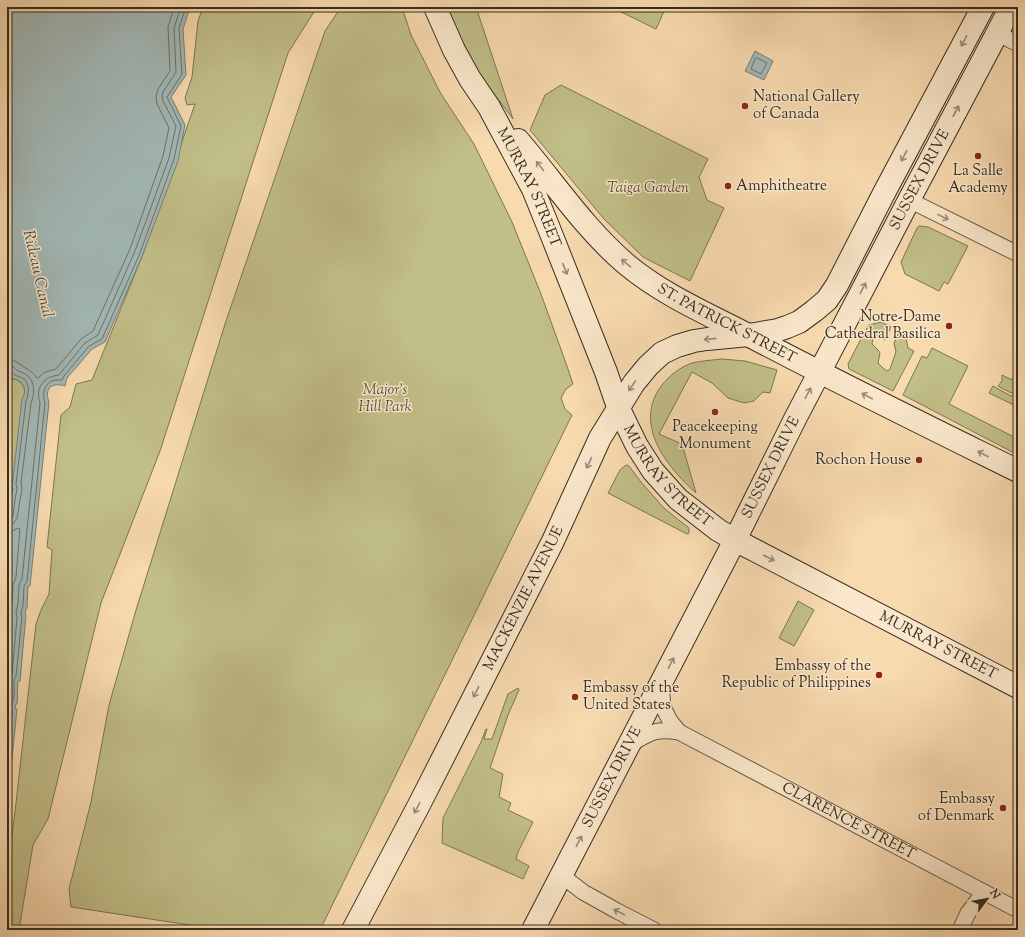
<svg xmlns="http://www.w3.org/2000/svg" width="1025" height="937" viewBox="0 0 1025 937" font-family="'Sorts Mill Goudy',serif">
<style>
.green{fill:#c1be88;stroke:#7c7554}
.water{fill:#a2b8b6;stroke:#77807a}
.lines{fill:none;stroke-linecap:round;stroke-linejoin:round}
.shore{stroke:#6c726b;stroke-width:1}
.minor-casing{stroke:#675844;stroke-width:17}
.secondary-casing{stroke:#372c20;stroke-width:24}
.minor{stroke:#fae7cb;stroke-width:15}
.secondary{stroke:#fae7cb;stroke-width:22}
.oneway{stroke:#988a76}
.poi-dot{fill:#8f2418;stroke:#fae7cb;stroke-width:1.5}
.labels{text-anchor:middle;dominant-baseline:central;stroke-width:3;stroke-linejoin:round;paint-order:stroke}
.poi-label{font-size:15px;fill:#372c20;stroke:#fae7cb;text-anchor:end}
.street-label{font-size:15px;fill:#372c20;stroke:#fae7cb}
.park-label{font-size:15px;font-style:italic;fill:#5a503a;stroke:#fae7cb}
.water-label{font-size:16px;font-style:italic;fill:#524f46;stroke:#fae7cb}
</style>
<rect width="100%" height="100%" fill="#f8daaf"/>
<filter id="stains"><feTurbulence type="fractalNoise" baseFrequency=".005" numOctaves="4"/><feColorMatrix values="0 0 0 0 .2 0 0 0 0 .09 0 0 0 0 .02 0 0 0 .5 -.17"/></filter>
<radialGradient id="worn" r=".72"><stop offset=".6" stop-color="#630" stop-opacity="0"/><stop offset="1" stop-color="#630" stop-opacity=".3"/></radialGradient>
<path class="green" d="M 203,7 L 317,7 L 288,53 L 160,451 L 101,603 L 48,819 L 33,845 L 19,930 L 7,930 L 7,873 L 15,812 L 36,624 L 41,610 L 49,594 L 52,550 L 47,547 L 61,415 L 70,407 L 76,384 L 92,380 L 143,254 L 195,104 L 187,105 L 185,98 L 192,77 L 198,21 Z
M 341,7 L 402,7 L 411,35 L 441,94 L 474,144 L 512,222 L 541,294 L 568,369 L 573,384 L 566,389 L 561,398 L 565,409 L 572,415 L 320,930 L 223,930 L 71,907 L 69,889 L 91,802 L 109,705 L 136,610 L 226,321 L 325,31 Z
M 444,7 L 476,7 L 513,119 L 473,66 Z
M 614,7 L 666,7 L 656,29 L 613,8 Z
M 561,85 L 708,159 L 699,177 L 707,200 L 724,208 L 690,281 L 643,257 L 604,219 L 530,130 L 545,95 Z
M 919,226 L 928,227 L 968,246 L 948,284 L 944,282 L 939,291 L 905,274 L 901,262 L 917,228 Z
M 881,322 L 891,327 L 885,340 L 866,330 L 869,325 Z
M 864,333 L 873,338 L 872,344 L 878,350 L 880,353 L 878,363 L 883,368 L 887,371 L 890,369 L 896,352 L 894,343 L 898,334 L 906,338 L 908,348 L 914,351 L 893,391 L 849,369 L 848,364 Z
M 932,348 L 968,366 L 949,404 L 1018,439 L 1018,455 L 903,395 L 922,356 L 927,358 Z
M 722,359 L 745,361 L 777,370 L 770,393 L 763,392 L 754,401 L 744,403 L 728,398 L 712,383 L 692,372 L 659,434 L 682,444 L 696,493 C 667,467 632,424 662,385 C 669,376 680,367 692,363 C 701,361 712,360 722,359 Z
M 7,370 L 11,379 C 19,379 22,383 25,390 L 7,534 Z
M 1002,375 L 1010,379 L 1018,380 L 1018,391 L 1011,393 L 998,386 L 1002,381 Z
M 993,386 L 1011,396 L 1018,394 L 1018,407 L 989,393 Z
M 626,465 L 629,466 L 641,482 L 664,508 L 680,521 L 688,527 L 689,529 L 689,533 L 687,534 L 608,493 L 620,470 Z
M 798,601 L 814,610 L 794,646 L 779,638 Z
M 518,688 L 519,690 L 508,715 L 490,768 L 503,774 L 499,797 L 511,803 L 508,810 L 533,822 L 518,852 L 516,859 L 529,866 L 523,879 L 442,843 L 443,818 L 481,742 L 486,729 L 487,729 L 484,739 L 492,739 L 508,694 Z"/>
<path class="water" d="M 7,7 L 190,7 L 183,29 L 186,75 L 171,97 L 185,125 L 178,161 L 143,254 L 105,342 L 92,349 L 67,378 L 65,386 C 52,382 44,388 49,402 L 30,586 L 28,586 L 27,608 L 26,609 L 25,614 L 26,615 L 20,681 L 18,681 C 17,689 18,696 17,704 L 16,704 L 15,709 L 17,709 L 10,779 L 7,779 L 7,783 L 7,534 L 11,498 L 13,488 L 12,487 L 22,399 C 28,390 23,378 11,379 L 7,370 Z
M 755,51 L 773,61 L 764,80 L 745,71 Z"/>
<g class="lines">
<path class="shore" d="M 757,58 L 767,63 L 761,74 L 751,69 L 755,59 Z
M 7,359 C 14,359 16,362 21,365 C 28,370 31,370 36,377 L 38,378 L 45,372 L 56,369 L 81,339 L 93,331 L 130,249 L 163,156 L 169,128 L 157,104 L 156,96 L 158,89 L 170,71 L 168,27 L 174,7
M 7,365 C 13,365 14,368 18,371 C 21,372 24,373 27,375 C 35,382 35,394 31,403 L 21,483 L 22,489 L 17,518 L 13,524 L 7,525
M 7,370 L 10,370 C 11,371 14,375 15,375 C 18,377 21,377 24,379 C 30,385 29,394 26,401 L 16,484 L 17,489 L 15,499 L 13,516 L 11,519 L 7,520
M 7,531 L 12,531 L 18,528 L 20,529 L 16,577 L 13,585 L 12,602 L 10,613 L 11,618 L 7,659
M 7,703 C 11,693 6,684 12,674 L 17,618 L 16,613 L 18,604 L 19,585 L 22,579 L 40,403 C 35,388 43,377 59,375 L 85,343 L 98,335 L 135,251 L 169,158 L 176,126 L 163,101 L 162,96 L 163,92 L 176,72 L 174,28 L 181,7
M 7,771 L 12,712 C 10,706 13,702 14,696 C 15,689 12,683 16,676 L 22,617 L 21,613 L 23,606 L 24,586 L 27,581 L 45,403 C 42,394 44,382 55,380 C 57,380 60,380 62,380 L 64,376 L 89,346 L 102,339 L 140,253 L 174,159 L 181,126 L 167,97 L 182,74 L 179,28 L 186,7"/>
<defs>
<g id="minor">
<path d="M 997,33 L 1018,44"/>
<path d="M 909,200 L 1018,254"/>
<path d="M 661,684 L 663,707 L 670,721 L 679,732"/>
<path id="s1" d="M 629,745 C 650,733 654,728 679,732 L 1018,910"/>
<path d="M 561,875 L 583,892 L 617,911 L 654,930"/>
<path d="M 960,930 L 968,913 L 984,892"/>
</g>
<g id="secondary">
<path id="s2" d="M 435,7 L 454,50 L 470,79 L 489,107 L 533,189 L 550,231 L 606,372 L 618,407 L 637,446 L 653,471 L 678,499 L 718,530 L 735,540 L 1018,687"/>
<path id="s3" d="M 518,140 C 554,182 584,228 626,264 C 663,295 708,314 750,336 C 839,383 929,427 1018,471"/>
<path id="s4" d="M 353,930 L 420,803 L 553,541 L 600,438 L 634,383 L 648,366 L 662,353 L 677,346 L 694,341 L 707,339 L 749,335 L 778,330 L 787,327 L 799,322 L 814,311 L 827,300 L 837,285 L 884,193 L 983,7"/>
<path id="s5" d="M 533,930 L 735,540 L 795,419 L 865,285 L 909,200 L 1011,7"/>
</g>
</defs>
<use href="#minor" class="minor-casing"/>
<use href="#secondary" class="secondary-casing"/>
<use href="#minor" class="minor"/>
<use href="#secondary" class="secondary"/>
</g>
<defs><path id="oneway-shaft" d="M-6 0H5M1.5-3L5.5 0L1.5 3" fill="none" stroke-width="1.6" stroke-linecap="round" stroke-linejoin="round"/></defs>
<g class="oneway">
<use href="#oneway-shaft" transform="translate(964 41) rotate(118)"/>
<use href="#oneway-shaft" transform="translate(956 111) rotate(-62)"/>
<use href="#oneway-shaft" transform="translate(904 156) rotate(118)"/>
<use href="#oneway-shaft" transform="translate(540 166) rotate(-128)"/>
<use href="#oneway-shaft" transform="translate(943 217) rotate(26)"/>
<use href="#oneway-shaft" transform="translate(626 263) rotate(-140)"/>
<use href="#oneway-shaft" transform="translate(565 269) rotate(68)"/>
<use href="#oneway-shaft" transform="translate(863 288) rotate(-62)"/>
<use href="#oneway-shaft" transform="translate(710 339) rotate(174)"/>
<use href="#oneway-shaft" transform="translate(632 386) rotate(124)"/>
<use href="#oneway-shaft" transform="translate(808 393) rotate(-62)"/>
<use href="#oneway-shaft" transform="translate(867 396) rotate(-153)"/>
<use href="#oneway-shaft" transform="translate(983 454) rotate(-153)"/>
<use href="#oneway-shaft" transform="translate(589 463) rotate(115)"/>
<use href="#oneway-shaft" transform="translate(769 558) rotate(27)"/>
<use href="#oneway-shaft" transform="translate(671 663) rotate(-63)"/>
<use href="#oneway-shaft" transform="translate(476 692) rotate(117)"/>
<use href="#oneway-shaft" transform="translate(417 808) rotate(118)"/>
<use href="#oneway-shaft" transform="translate(579 841) rotate(-63)"/>
<use href="#oneway-shaft" transform="translate(619 912) rotate(-152)"/>
</g>
<g class="poi-dot">
<circle cx="745" cy="106" r="4"/>
<circle cx="978" cy="156" r="4"/>
<circle cx="728" cy="186" r="4"/>
<circle cx="949" cy="326" r="4"/>
<circle cx="715" cy="412" r="4"/>
<circle cx="919" cy="460" r="4"/>
<circle cx="879" cy="675" r="4"/>
<circle cx="575" cy="697" r="4"/>
<circle cx="1003" cy="808" r="4"/>
</g>
<g class="labels">
<g class="poi-label">
<text x="753" y="97" text-anchor="start">National Gallery<tspan x="753" dy="17">of Canada</tspan></text>
<text x="978" y="171" text-anchor="middle">La Salle<tspan x="978" dy="17">Academy</tspan></text>
<text x="736" y="186" text-anchor="start">Amphitheatre</text>
<text x="941" y="317">Notre-Dame<tspan x="941" dy="17">Cathedral Basilica</tspan></text>
<text x="715" y="427" text-anchor="middle">Peacekeeping<tspan x="715" dy="17">Monument</tspan></text>
<text x="911" y="460">Rochon House</text>
<text x="871" y="666">Embassy of the<tspan x="871" dy="17">Republic of Philippines</tspan></text>
<text x="583" y="688" text-anchor="start">Embassy of the<tspan x="583" dy="17">United States</tspan></text>
<text x="995" y="799">Embassy<tspan x="995" dy="17">of Denmark</tspan></text>
</g>
<g class="street-label">
<text stroke="none"><textPath href="#s5" startOffset="844">SUSSEX DRIVE</textPath></text>
<text stroke="none"><textPath href="#s2" startOffset="204">MURRAY STREET</textPath></text>
<text stroke="none"><textPath href="#s3" startOffset="282">ST. PATRICK STREET</textPath></text>
<text stroke="none"><textPath href="#s5" startOffset="520">SUSSEX DRIVE</textPath></text>
<text stroke="none"><textPath href="#s2" startOffset="527">MURRAY STREET</textPath></text>
<text stroke="none"><textPath href="#s4" startOffset="373">MACKENZIE AVENUE</textPath></text>
<text stroke="none"><textPath href="#s2" startOffset="851">MURRAY STREET</textPath></text>
<text stroke="none"><textPath href="#s5" startOffset="172">SUSSEX DRIVE</textPath></text>
<text stroke="none"><textPath href="#s1" startOffset="245">CLARENCE STREET</textPath></text>
</g>
<g class="park-label">
<text x="648" y="188">Taiga Garden</text>
<text x="385" y="390">Major's<tspan x="385" dy="17">Hill Park</tspan></text>
</g>
<g class="water-label">
<text transform="translate(37 274) rotate(77)">Rideau Canal</text>
</g>
</g>
<rect width="1025" height="937" fill="none" stroke="#f8daaf" stroke-width="24"/>
<rect x="8" y="8" width="1009" height="921" fill="none" stroke="#372c20" stroke-width="2"/>
<rect x="12" y="12" width="1001" height="913" fill="none" stroke="#372c20"/>
<g transform="translate(987 899) rotate(58)" stroke="#fae7cb" stroke-width="3" paint-order="stroke">
<path d="M0-3L7 15L0 10L-7 15Z" fill="#372c20"/>
<text y="-6" font-size="11" font-weight="bold" text-anchor="middle" fill="#372c20">N</text>
</g>
<rect width="100%" height="100%" filter="url(#stains)"/>
<rect width="100%" height="100%" fill="url(#worn)"/>
</svg>
